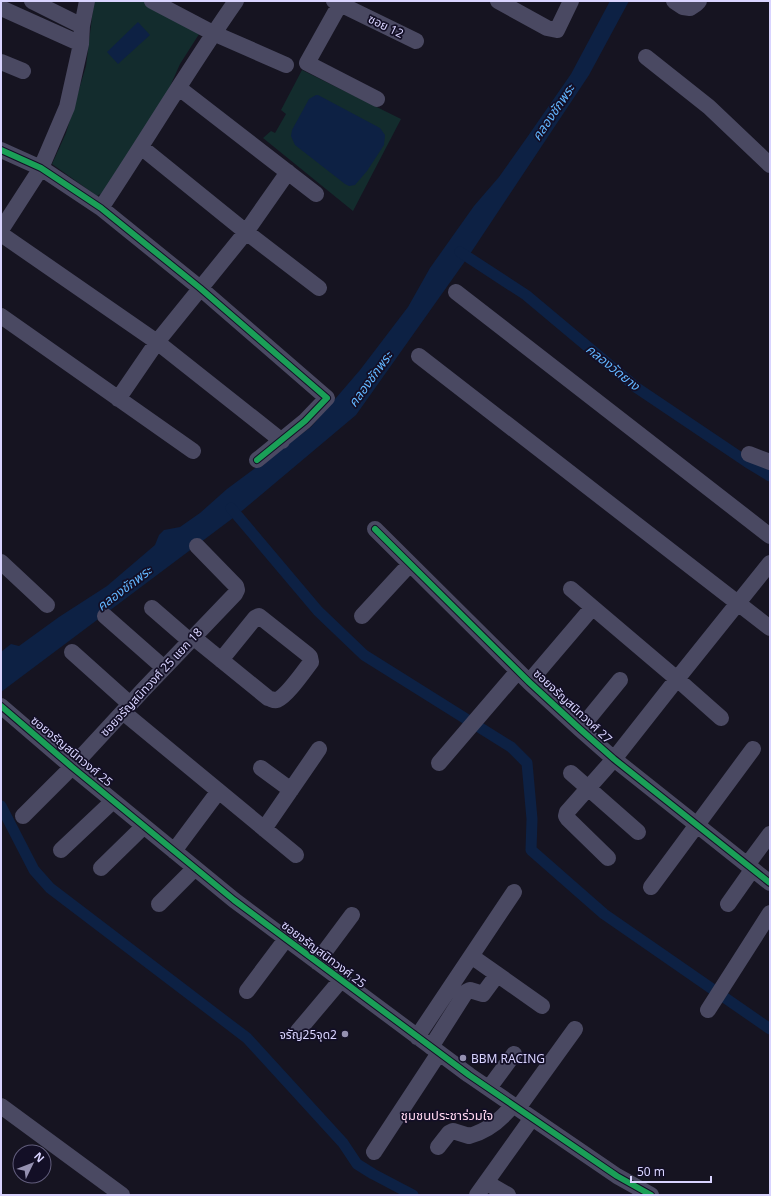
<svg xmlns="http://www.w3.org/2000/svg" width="771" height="1196" viewBox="0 0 771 1196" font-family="'Noto Sans','Noto Sans Thai',sans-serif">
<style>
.green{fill:#132c2d}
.water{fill:#0d2144}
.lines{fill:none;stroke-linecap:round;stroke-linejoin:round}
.canal{stroke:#0d2144;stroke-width:11}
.minor{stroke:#4a4962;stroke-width:16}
.cycleway-casing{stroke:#130f26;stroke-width:8}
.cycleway{stroke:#1a9f57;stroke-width:6}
.poi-dot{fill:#9591b1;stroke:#130f26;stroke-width:1.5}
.labels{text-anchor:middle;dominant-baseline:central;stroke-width:3.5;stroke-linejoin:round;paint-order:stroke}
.street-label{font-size:12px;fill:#d9d4ff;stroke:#130f26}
.poi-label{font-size:12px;fill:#d9d4ff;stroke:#130f26;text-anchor:end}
.water-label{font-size:13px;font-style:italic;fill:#62b6ff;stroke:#130f26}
.neighbourhood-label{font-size:13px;fill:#ffd6f0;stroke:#130f26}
</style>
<rect width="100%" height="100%" fill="#161421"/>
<path class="green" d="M 94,1 L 143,1 L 201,31 L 180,64 L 164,100 L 106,191 L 97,196 L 52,164 L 66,133 L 86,66 Z
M 302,70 L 401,119 L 353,211 L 263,138 L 271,131 L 275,133 L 286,114 L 281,110 Z"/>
<path class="water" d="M 610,1 L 629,1 L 589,75 L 468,257 L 356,415 L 237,515 L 1,692 L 1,652 L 11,644 L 19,646 L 59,617 L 107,586 L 155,545 L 159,535 L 164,530 L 180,527 L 200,513 L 227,489 L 311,427 L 360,370 L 408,307 L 430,268 L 474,206 L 499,177 L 528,136 L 571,74 Z
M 138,22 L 150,35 L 118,64 L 107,52 Z
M 316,95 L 318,95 L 380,128 L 385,135 L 384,145 L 367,171 L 355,185 L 349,186 L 345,184 L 295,145 L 291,136 L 292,130 L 309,99 Z"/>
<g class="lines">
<path class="canal" d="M 460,252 L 526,295 L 637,388 L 747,462 L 770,476
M 231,508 L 318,611 L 364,655 L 511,747 L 527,763 L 532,819 L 531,850 L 604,914 L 770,1029
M 1,806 L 34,870 L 50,888 L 247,1038 L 343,1143 L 357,1164 L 373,1174 L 413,1195"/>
<path class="minor" d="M 32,1 L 82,26
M 152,1 L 213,33 L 286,65
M 334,1 L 416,41
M 498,1 L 547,28 L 557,30 L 571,1
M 674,1 L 683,7 L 690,8 L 696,4 L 699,1
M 340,4 L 307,63 L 377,99
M 1,8 L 81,44
M 646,57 L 709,107 L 770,165
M 1,62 L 23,71
M 179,88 L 316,194
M 141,147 L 246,232 L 319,288
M 1,150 L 41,168 L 101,208 L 200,288 L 327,398 L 305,421 L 257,460
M 101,208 C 147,139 189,68 236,1
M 1,230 L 41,168 L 67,107 L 81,44 L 82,26 L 87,1
M 1,234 L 157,342 L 282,441
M 456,292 L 770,536
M 1,316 L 193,451
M 419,356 L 770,628
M 118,399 L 157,342 L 246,232 L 288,172
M 749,454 L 770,462
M 375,529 L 529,682 L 580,729 L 614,759 L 770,883
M 1,562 L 47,605
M 571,589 L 677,679 L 721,718
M 152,608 L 190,641
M 105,616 L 164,668
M 362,616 L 410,564
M 193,637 L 268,698 C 272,699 274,701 277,700 C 287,696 304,671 311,662 L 310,657 L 307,654 L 259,616 L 255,618 L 221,660
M 72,652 L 130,704
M 529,682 L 592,608
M 1,706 L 72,767 L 234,900 L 469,1075 L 617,1176 L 651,1195
M 123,712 L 296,855
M 580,729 L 620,680
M 439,763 L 518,671
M 261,768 L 291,790
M 571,773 L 638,832
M 23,816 L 72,767 L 144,689 L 235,594 L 237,590 L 236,586 L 197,546
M 264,829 L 319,749
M 61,850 L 113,801
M 174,851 L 218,792
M 608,858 L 568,819 L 566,816 L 567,812 L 614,759 L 677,679 L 770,563
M 747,865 L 770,834
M 101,868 L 144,826
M 651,887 L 753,749
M 159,904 L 195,868
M 728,904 L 752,870
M 474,958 L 542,1006
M 317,962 L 352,915
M 247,991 L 286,939
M 708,1010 L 770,913
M 298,1031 L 341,980
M 417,1037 L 514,892
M 431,1047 L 466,992 L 470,990 L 483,994 L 497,975
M 489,1088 L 514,1054
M 1,1106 L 122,1195
M 518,1108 L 575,1029
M 438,1147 L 449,1133 L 453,1131 L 469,1136 C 488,1131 501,1120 513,1105
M 374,1152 L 439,1053
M 487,1183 L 508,1195
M 477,1195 L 532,1118"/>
<defs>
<path id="cycleway" d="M 1,150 L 41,168 L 101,208 L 200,288 L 327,398 L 305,421 L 257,460
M 375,529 L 529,682 L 580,729 L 614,759 L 770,883
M 1,706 L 72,767 L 234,900 L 469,1075 L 617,1176 L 651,1195"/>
</defs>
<use href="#cycleway" class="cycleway-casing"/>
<use href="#cycleway" class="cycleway"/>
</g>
<g class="poi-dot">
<circle cx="345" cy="1034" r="4"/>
<circle cx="463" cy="1058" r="4"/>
</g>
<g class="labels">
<g class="street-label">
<text transform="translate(386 26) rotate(26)">ซอย 12</text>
<text transform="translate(151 682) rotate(-47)">ซอยจรัญสนิทวงศ์ 25 แยก 18</text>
<text transform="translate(573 706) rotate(43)">ซอยจรัญสนิทวงศ์ 27</text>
<text transform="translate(72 751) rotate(40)">ซอยจรัญสนิทวงศ์ 25</text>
<text transform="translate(324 954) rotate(37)">ซอยจรัญสนิทวงศ์ 25</text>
</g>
<g class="poi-label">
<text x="337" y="1034">จรัญ25จุด2</text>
<text x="471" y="1058" text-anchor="start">BBM RACING</text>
</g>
<g class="water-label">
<text transform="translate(553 112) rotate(-56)">คลองชักพระ</text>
<text transform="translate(613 367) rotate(39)">คลองวัดยาง</text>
<text transform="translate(370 379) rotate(-54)">คลองชักพระ</text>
<text transform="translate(124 588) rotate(-37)">คลองชักพระ</text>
</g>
<g class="neighbourhood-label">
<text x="447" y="1115">ชุมชนประชาร่วมใจ</text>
</g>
</g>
<rect width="771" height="1196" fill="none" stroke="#d9d4ff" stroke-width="4"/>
<g transform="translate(32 1164) rotate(47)"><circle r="19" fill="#130f26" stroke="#625e7d"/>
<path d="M0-3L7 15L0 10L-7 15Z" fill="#9591b1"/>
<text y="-6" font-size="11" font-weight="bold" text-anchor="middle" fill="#d9d4ff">N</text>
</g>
<path d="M631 1176v6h80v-6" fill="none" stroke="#d9d4ff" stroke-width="2"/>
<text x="637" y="1176" font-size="12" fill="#d9d4ff" stroke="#130f26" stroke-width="3" paint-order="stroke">50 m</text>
</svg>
